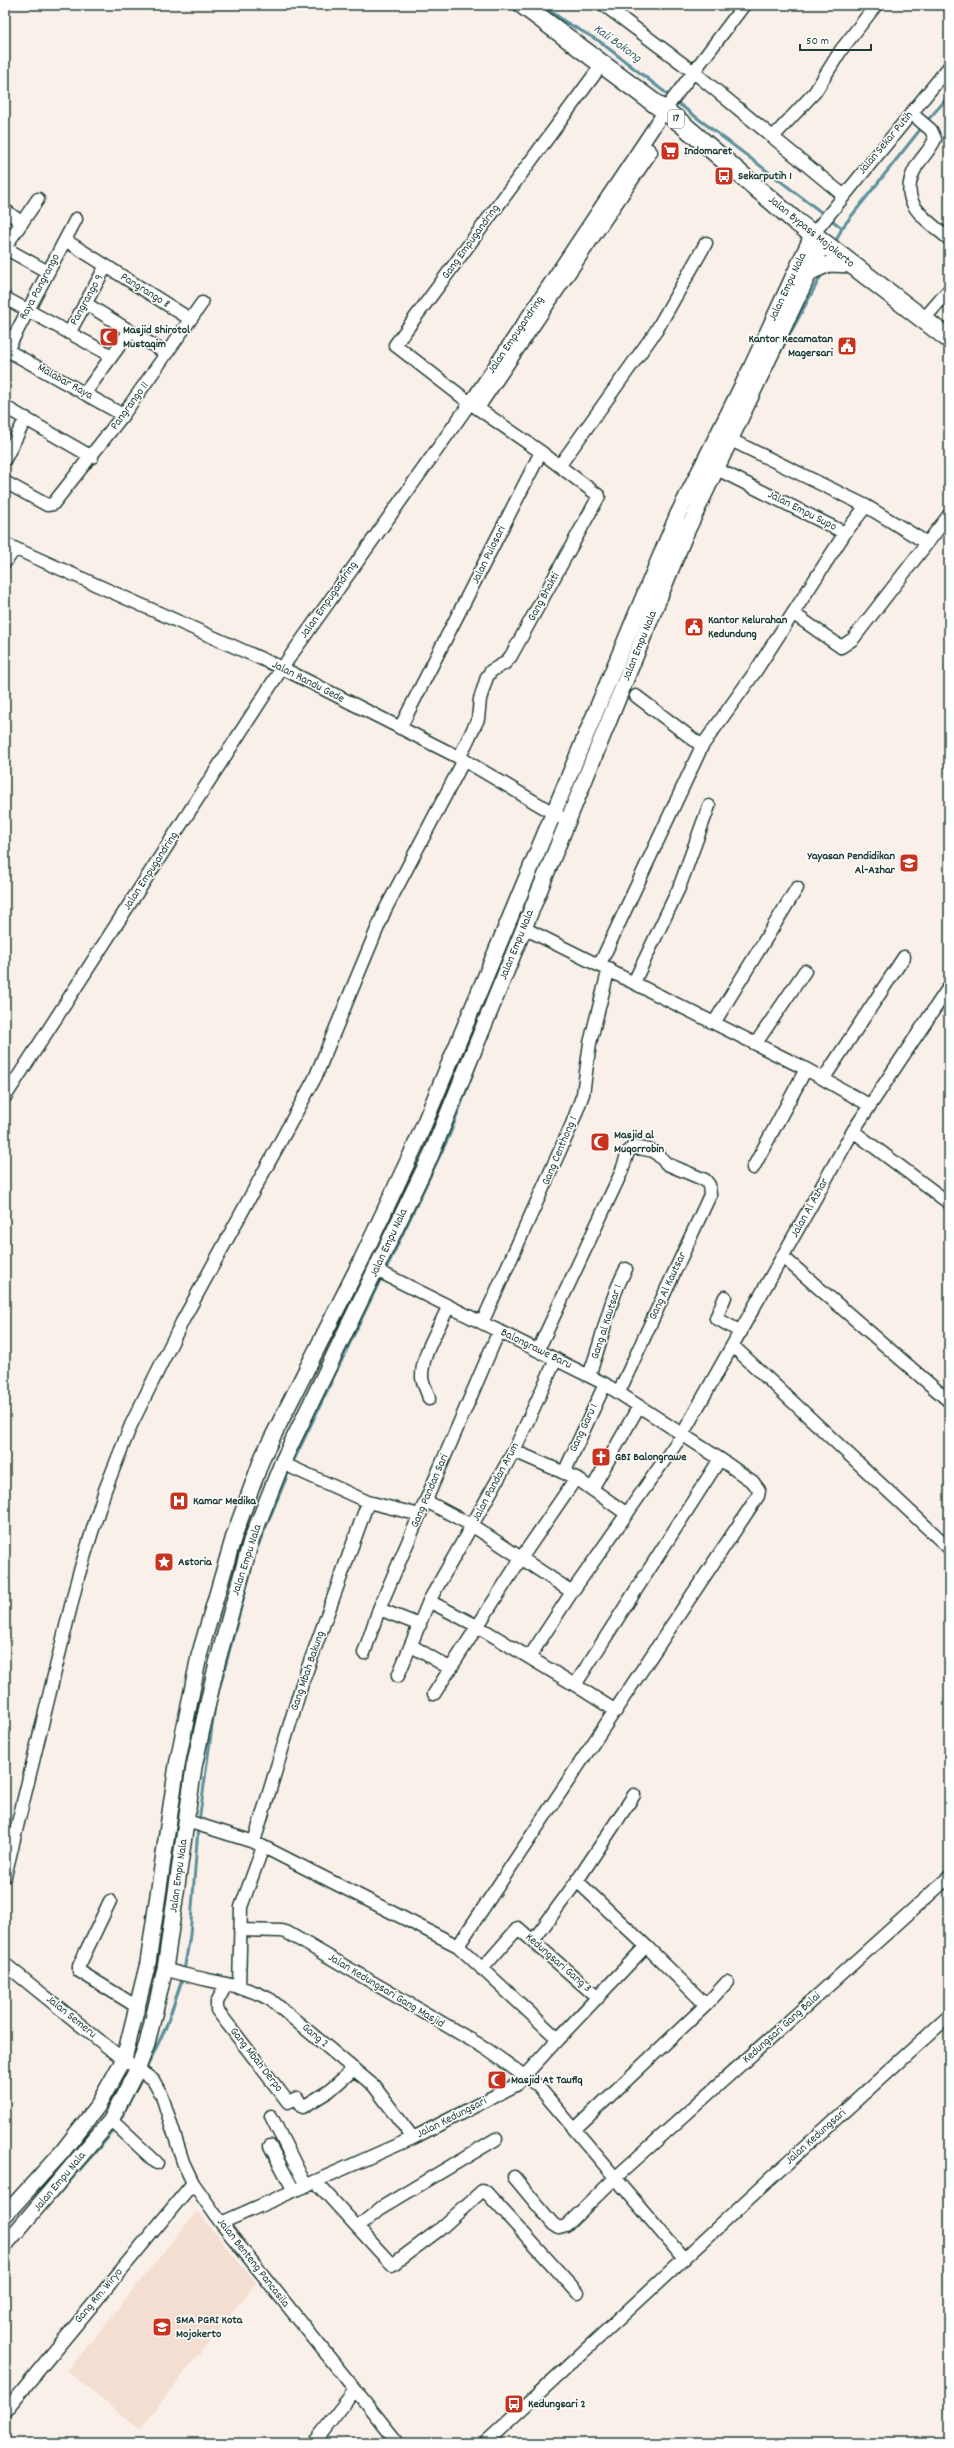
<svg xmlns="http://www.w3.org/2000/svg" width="954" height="2448" viewBox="0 0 954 2448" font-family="Dekko,sans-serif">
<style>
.built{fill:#f4ded1}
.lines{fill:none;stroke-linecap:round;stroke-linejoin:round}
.stream{stroke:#5a909c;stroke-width:3}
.minor-casing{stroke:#1f3d34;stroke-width:15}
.major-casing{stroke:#1f3d34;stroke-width:18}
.highway-casing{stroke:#1f3d34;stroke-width:21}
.minor{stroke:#fff;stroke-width:12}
.major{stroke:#fff;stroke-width:15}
.highway{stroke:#fff;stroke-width:18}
.labels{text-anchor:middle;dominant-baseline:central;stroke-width:3;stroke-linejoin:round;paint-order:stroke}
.shield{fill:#fff;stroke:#627771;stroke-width:1}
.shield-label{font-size:11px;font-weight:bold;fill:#1f3d34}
.street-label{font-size:12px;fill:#1f3d34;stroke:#fff}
.poi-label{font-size:12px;font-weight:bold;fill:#1f3d34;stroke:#fff;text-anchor:start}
.water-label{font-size:13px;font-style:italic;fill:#386060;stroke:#fff}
</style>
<rect width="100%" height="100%" fill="#faf0ea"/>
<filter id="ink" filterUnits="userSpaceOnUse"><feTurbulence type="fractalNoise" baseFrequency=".025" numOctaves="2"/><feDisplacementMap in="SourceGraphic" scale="8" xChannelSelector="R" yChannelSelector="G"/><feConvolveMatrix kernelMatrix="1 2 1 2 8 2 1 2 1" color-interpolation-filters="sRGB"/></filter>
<g filter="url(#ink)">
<path class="built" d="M 197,2211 L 256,2283 L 139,2430 L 67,2371 Z"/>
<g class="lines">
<path class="stream" d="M 543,5 L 564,21 L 599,41 L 671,97
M 675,101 L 825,215
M 926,122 L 949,96
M 829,218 L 842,228
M 835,243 L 842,228 L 923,126
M 776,360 L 823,272
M 385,1271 L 450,1134 L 477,1062
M 292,1464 L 382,1276
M 255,1553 L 290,1469
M 217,1697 L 251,1570
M 199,1822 L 215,1705
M 184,1971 L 190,1935 L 198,1828
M 145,2071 L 166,2027 L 183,1977
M 121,2118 L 142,2077
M 54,2199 L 113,2132"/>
<defs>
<path id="minor" d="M 604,5 L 695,73 L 843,195
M 911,113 L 931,130 L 935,139 C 931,149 922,157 916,167 C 896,203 925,218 949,239
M 773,137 L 815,92 L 841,50 L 876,5
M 5,210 L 22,223
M 813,234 L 949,67
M 65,240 L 190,319
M 5,247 L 38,199
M 5,248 L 48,272
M 5,298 L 112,356
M 85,303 L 167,354
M 923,320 L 949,290
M 69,333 L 106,266
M 5,349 L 123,415
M 5,354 L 76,219
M 85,393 L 130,331
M 5,407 L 92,457
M 478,408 L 651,152 L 643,144
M 731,440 L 866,506
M 5,459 L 26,418
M 560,465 L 656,331 L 706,243
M 717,469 L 845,533
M 5,482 L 47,505 L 53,504 L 123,415 L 202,303
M 5,544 L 282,668 L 464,760 L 560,817
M 5,562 L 15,549
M 794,614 L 841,647 L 853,639 L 949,515
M 636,696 L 702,746
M 400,728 L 541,452 L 470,403 L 395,345 L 603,63
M 459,758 L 478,719 L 480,699 L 487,677 L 491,671 L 505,663 L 511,656 L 599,496 L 541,452
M 524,928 L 806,1069 L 869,1105
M 600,964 L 702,746 L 755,672 L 845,533 L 866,506 L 927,543
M 634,982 L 679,888 L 709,806
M 714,1023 L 797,888
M 756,1043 L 805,971
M 824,1078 L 904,957
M 5,1097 L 282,668 L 470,403 L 670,103 L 744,5
M 853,1131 L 949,1203
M 753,1168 L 806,1069
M 783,1257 L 949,1401
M 376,1270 L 605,1384 L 720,1459 L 753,1482 L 759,1490 L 758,1496 L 458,1946
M 725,1297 L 716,1318 L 741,1332
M 482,1323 L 572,1124 L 583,1094 L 590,1043 L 609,968
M 733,1346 L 949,1548
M 538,1350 L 621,1173 L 628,1152 L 633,1147 L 654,1151 L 667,1164 L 705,1180 L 709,1185 L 710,1195 L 619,1392
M 589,1375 C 603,1340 608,1302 626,1269
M 429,1399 C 428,1392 423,1385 422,1378 C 421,1354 439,1329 448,1307
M 514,1451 L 576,1478 L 627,1514
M 282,1463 L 368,1502 L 420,1515
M 564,1473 L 605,1384
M 592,1489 L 639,1406
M 426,1501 L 473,1526 L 572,1592
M 429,1601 L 477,1626 L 575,1685 L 720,1459
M 379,1609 L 420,1625
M 412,1646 L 451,1669
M 364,1653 L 379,1609 L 499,1331
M 530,1656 L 572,1592 L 682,1435 L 853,1131 L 949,987
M 398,1676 L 429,1601 L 514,1451 L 556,1359
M 575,1685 L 616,1711
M 434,1694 L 522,1557 L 576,1478
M 187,1821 L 254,1842 L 458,1946 L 558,2039 L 516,2085 L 413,2138 L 221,2223
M 254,1842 L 302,1684 L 368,1502
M 5,1876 L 78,1577 L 105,1490 L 131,1425 L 182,1322 L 315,1078 L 385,910 L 464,760
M 110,1901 L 79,1966 L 79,1971 L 139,2008
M 240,1930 L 282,1931 L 288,1933 L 485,2048 L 537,2085 L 684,2259
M 533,1941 L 577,1881 L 634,1795
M 646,1946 L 706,2005
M 5,1964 L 110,2049 L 153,2080 L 162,2096 L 183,2162 L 193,2183 L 221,2223 L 398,2443
M 165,1969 C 199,1981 240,1982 271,2000 L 374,2086 L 413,2138
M 482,1969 L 518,1928 L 598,1998
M 226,1985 L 217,2002 L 217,2010 L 288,2102 L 297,2098 L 303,2107 L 329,2091 L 354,2069
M 239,1988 L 241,1907 L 263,1847
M 558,2039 L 646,1946 L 577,1881
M 271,2116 L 306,2186
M 111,2120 L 157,2163
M 576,2128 L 706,2005 L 727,1982
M 270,2146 L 294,2191
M 514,2177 L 553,2224 L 559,2228 L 566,2226 L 615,2178 L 949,1877
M 316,2182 L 392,2265 L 439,2230 L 482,2191 L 486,2192 L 578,2293
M 358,2227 L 381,2208 L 496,2139
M 5,2411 L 193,2183
M 314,2443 L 355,2390
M 485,2443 L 772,2177 L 949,2016"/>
<path id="major" d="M 811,272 L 829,264 L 853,265
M 5,2215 L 62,2152 L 97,2107 L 124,2059 L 148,1963 L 177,1765 L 199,1656 L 234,1536 L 263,1456 L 360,1263 L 415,1146 L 678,514 L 751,368 L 813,234
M 5,2245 L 111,2120 L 138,2068 L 147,2044 L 165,1969 L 194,1767 L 203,1725 L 217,1663 L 251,1541 L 282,1463 L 431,1155 L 685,535 L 824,242"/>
<path id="highway" d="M 523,5 L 681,123 L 794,220 L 949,339"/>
</defs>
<use href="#minor" class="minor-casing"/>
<use href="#major" class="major-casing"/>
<use href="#highway" class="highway-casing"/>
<use href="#minor" class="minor"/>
<use href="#major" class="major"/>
<use href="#highway" class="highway"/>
</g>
</g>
<defs>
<symbol id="supermarket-square" viewBox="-11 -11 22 22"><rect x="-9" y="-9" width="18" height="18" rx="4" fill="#c8321e" stroke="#fff"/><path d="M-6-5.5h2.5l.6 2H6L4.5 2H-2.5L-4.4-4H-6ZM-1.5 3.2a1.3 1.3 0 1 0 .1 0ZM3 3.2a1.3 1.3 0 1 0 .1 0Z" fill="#fff"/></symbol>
<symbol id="bus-square" viewBox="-11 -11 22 22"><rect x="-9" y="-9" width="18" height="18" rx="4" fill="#c8321e" stroke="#fff"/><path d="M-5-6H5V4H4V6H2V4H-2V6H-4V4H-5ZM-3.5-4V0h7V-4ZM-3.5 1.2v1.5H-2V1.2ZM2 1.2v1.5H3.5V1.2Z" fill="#fff"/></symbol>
<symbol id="mosque-square" viewBox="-11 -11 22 22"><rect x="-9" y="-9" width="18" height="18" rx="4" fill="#c8321e" stroke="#fff"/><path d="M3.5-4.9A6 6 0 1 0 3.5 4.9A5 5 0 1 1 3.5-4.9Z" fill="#fff"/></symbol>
<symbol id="civic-square" viewBox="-11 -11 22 22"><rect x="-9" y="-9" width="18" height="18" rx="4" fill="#c8321e" stroke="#fff"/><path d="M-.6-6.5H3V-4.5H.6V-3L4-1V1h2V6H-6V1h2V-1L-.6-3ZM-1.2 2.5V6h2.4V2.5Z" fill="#fff"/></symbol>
<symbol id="school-square" viewBox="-11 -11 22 22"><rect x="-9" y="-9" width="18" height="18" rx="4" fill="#c8321e" stroke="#fff"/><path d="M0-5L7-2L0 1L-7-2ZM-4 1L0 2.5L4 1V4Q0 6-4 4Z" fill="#fff"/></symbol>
<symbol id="church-square" viewBox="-11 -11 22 22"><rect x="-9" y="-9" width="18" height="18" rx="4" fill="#c8321e" stroke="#fff"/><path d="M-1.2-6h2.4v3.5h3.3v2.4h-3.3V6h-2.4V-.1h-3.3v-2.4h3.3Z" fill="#fff"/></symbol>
<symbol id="hospital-square" viewBox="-11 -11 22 22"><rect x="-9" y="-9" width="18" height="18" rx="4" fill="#c8321e" stroke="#fff"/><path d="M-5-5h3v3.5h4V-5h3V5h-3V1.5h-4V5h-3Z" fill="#fff"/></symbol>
<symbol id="sight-square" viewBox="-11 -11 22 22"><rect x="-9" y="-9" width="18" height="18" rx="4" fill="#c8321e" stroke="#fff"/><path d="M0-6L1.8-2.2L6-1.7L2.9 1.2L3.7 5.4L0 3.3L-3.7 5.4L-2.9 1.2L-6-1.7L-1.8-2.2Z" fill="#fff"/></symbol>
</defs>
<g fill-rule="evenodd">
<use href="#supermarket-square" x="659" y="140" width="22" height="22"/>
<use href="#bus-square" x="713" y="165" width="22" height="22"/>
<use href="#mosque-square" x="98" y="326" width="22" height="22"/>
<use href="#civic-square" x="836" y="335" width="22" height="22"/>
<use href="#civic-square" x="683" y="616" width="22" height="22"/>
<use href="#school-square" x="898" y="852" width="22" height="22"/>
<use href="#mosque-square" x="589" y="1131" width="22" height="22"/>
<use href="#church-square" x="590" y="1446" width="22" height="22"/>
<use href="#hospital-square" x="168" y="1490" width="22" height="22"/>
<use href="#sight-square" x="153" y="1551" width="22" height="22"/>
<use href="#mosque-square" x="486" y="2069" width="22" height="22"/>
<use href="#school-square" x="151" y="2316" width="22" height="22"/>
<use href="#bus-square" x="503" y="2393" width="22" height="22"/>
</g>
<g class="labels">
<rect class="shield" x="668" y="110" width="16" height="18" rx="3"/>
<g class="shield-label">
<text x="676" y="119">17</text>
</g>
<g class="street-label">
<text transform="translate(886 143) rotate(-50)">Jalan Sekar Putih</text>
<text transform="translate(811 232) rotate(39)">Jalan Bypass Mojokerto</text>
<text transform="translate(471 242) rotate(-54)">Gang Empugandring</text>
<text transform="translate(40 287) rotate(-62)">Raya Pangrango</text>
<text transform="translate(788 287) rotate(-65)">Jalan Empu Nala</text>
<text transform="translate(145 291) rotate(32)">Pangrango 8</text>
<text transform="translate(87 300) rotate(-61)">Pangrango 9</text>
<text transform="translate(516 335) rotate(-56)">Jalan Empugandring</text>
<text transform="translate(65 382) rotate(29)">Malabar Raya</text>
<text transform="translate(130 406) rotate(-54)">Pangrango 11</text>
<text transform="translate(802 511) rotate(27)">Jalan Empu Supo</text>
<text transform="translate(489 555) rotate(-64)">Jalan Pulosari</text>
<text transform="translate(544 597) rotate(-61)">Gang Bhakti</text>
<text transform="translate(329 600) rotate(-55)">Jalan Empugandring</text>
<text transform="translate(640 646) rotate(-68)">Jalan Empu Nala</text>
<text transform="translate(308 682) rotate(27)">Jalan Randu Gede</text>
<text transform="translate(151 871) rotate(-57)">Jalan Empugandring</text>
<text transform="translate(517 945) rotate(-68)">Jalan Empu Nala</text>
<text transform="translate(560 1151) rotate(-67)">Gang Centhong 1</text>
<text transform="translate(810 1208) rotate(-61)">Jalan Al Azhar</text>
<text transform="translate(389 1243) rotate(-65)">Jalan Empu Nala</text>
<text transform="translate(668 1286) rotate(-65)">Gang Al Kautsar</text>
<text transform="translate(607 1322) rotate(-72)">Gang al Kautsar 1</text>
<text transform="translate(536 1349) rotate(26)">Balongrawe Baru</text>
<text transform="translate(584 1428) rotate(-65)">Gang Garu 1</text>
<text transform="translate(496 1482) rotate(-62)">Jalan Pandan Arum</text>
<text transform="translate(430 1491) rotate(-67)">Gang Pandan Sari</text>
<text transform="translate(247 1560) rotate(-72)">Jalan Empu Nala</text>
<text transform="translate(308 1671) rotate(-71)">Gang Mbah Bakung</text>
<text transform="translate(179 1876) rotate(-82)">Jalan Empu Nala</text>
<text transform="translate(558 1963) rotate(41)">Kedungsari Gang 3</text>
<text transform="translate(386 1991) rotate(31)">Jalan Kedungsari Gang Masjid</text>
<text transform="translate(71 2017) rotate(39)">Jalan Semeru</text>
<text transform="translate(782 2028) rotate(-42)">Kedungsari Gang Balai</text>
<text transform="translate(315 2036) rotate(40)">Gang 2</text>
<text transform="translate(256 2060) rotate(52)">Gang Mbah Derpo</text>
<text transform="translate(452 2118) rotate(-27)">Jalan Kedungsari</text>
<text transform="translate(816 2137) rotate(-42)">Jalan Kedungsari</text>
<text transform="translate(60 2182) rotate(-50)">Jalan Empu Nala</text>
<text transform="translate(253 2263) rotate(52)">Jalan Benteng Pancasila</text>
<text transform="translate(99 2296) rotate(-50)">Gang Rm. Wiryo</text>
</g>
<g class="poi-label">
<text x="684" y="151">Indomaret</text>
<text x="738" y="176">Sekarputih 1</text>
<text x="123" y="330">Masjid Shirotol<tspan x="123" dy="14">Mustaqim</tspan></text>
<text x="833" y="339" text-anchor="end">Kantor Kecamatan<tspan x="833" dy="14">Magersari</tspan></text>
<text x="708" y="620">Kantor Kelurahan<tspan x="708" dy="14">Kedundung</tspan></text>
<text x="895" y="856" text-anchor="end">Yayasan Pendidikan<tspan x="895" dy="14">Al-Azhar</tspan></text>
<text x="614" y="1135">Masjid al<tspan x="614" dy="14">Muqorrobin</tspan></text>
<text x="615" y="1457">GBI Balongrawe</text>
<text x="193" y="1501">Kamar Medika</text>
<text x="178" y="1562">Astoria</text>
<text x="511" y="2080">Masjid At Taufiq</text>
<text x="176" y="2320">SMA PGRI Kota<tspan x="176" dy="14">Mojokerto</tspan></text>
<text x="528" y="2404">Kedungsari 2</text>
</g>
<g class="water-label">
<text transform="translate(617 44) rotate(36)">Kali Bokong</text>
</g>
</g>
<rect width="954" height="2448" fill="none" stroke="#fff" stroke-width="20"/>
<rect x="10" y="10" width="934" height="2428" fill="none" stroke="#1f3d34" stroke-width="1.5" filter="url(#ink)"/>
<path d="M800 44v6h71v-6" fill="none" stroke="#1f3d34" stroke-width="2"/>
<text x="806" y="44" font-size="12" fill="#1f3d34" stroke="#ffffff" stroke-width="3" paint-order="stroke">50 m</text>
</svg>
